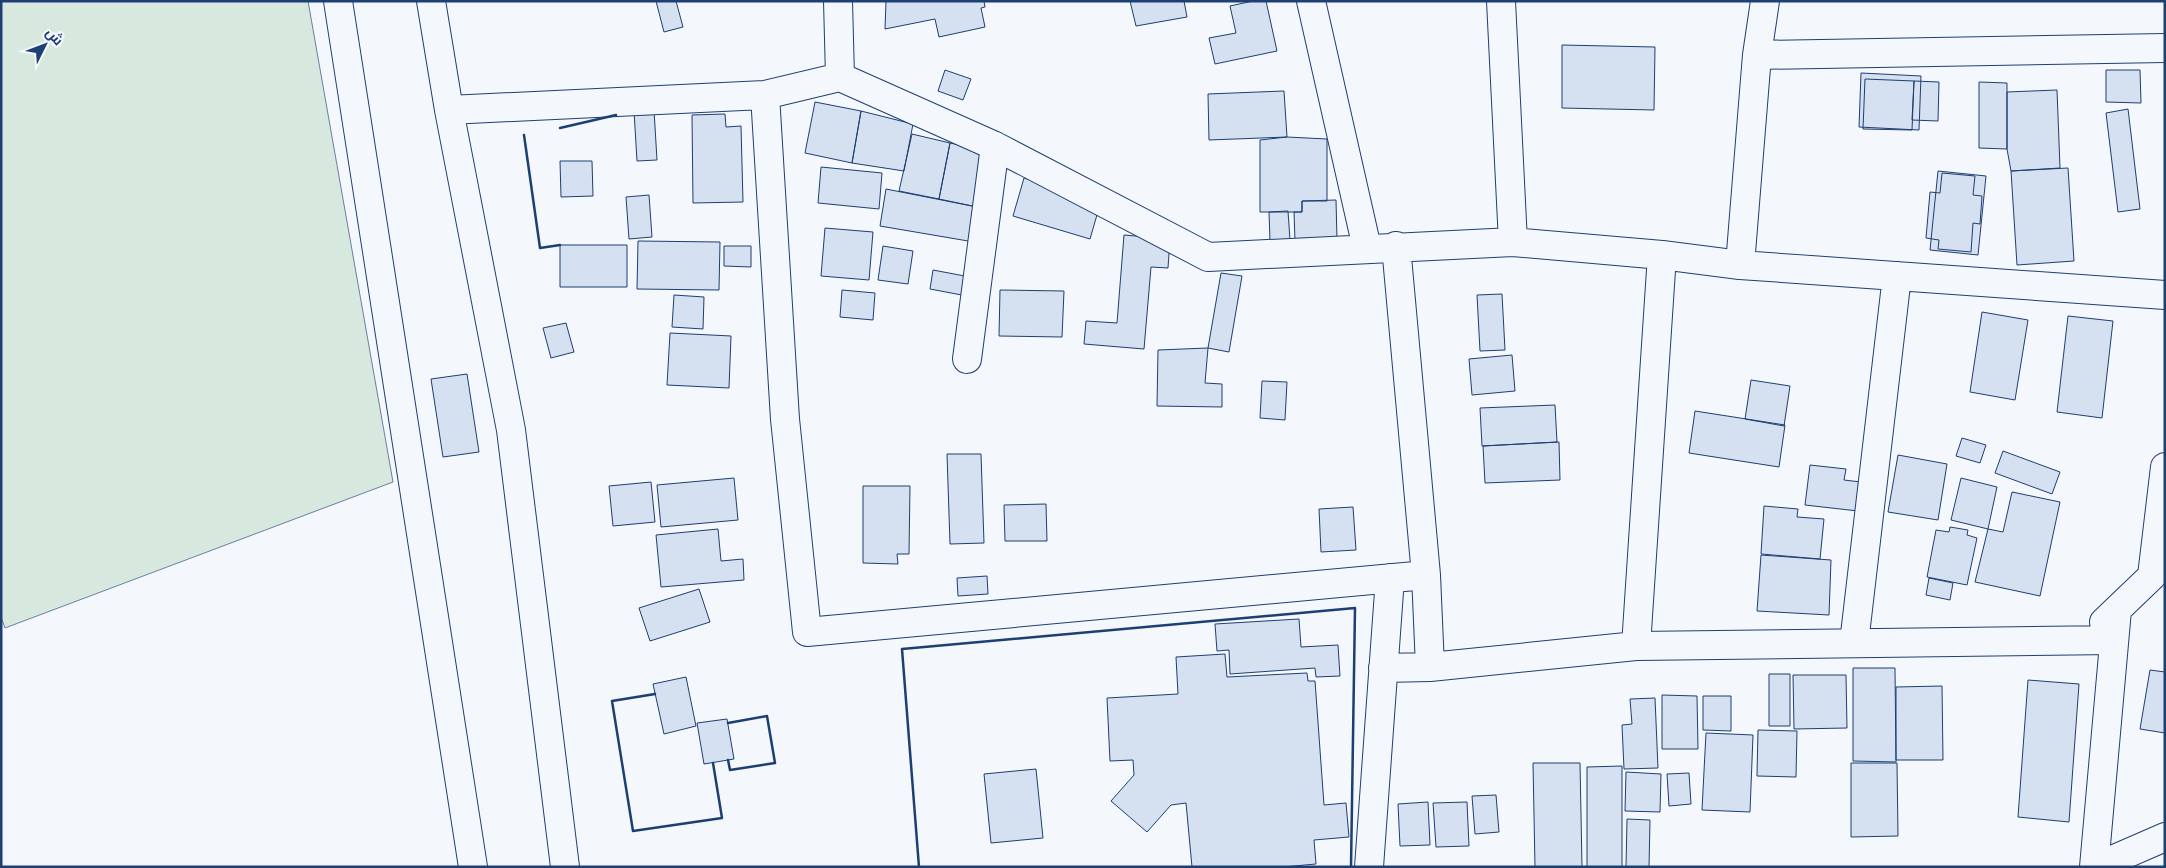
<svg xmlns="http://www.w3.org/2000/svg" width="2166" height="868" viewBox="0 0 2166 868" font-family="Montserrat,Cairo,sans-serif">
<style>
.green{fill:#d7e8df;stroke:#687fa3}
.building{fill:#d5e0f0;stroke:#1d3f73}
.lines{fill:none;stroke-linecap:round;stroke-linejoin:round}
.street-casing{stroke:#1d3f73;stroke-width:30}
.street{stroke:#f4f7fb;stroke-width:28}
.wall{stroke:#1d3f73;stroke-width:2.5}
</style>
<rect width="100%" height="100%" fill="#f4f7fb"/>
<path class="green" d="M 1,1 L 308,1 L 393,482 L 5,628 L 1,617 Z"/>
<path class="building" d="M 656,1 L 676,1 L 683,27 L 664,32 Z
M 886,1 L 984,1 L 985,7 L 981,8 L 985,27 L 939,37 L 935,19 L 885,29 Z
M 1130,1 L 1184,1 L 1187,17 L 1136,26 Z
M 1253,1 L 1266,1 L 1277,51 L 1215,64 L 1209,38 L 1236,33 L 1230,6 Z
M 1562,45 L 1655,47 L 1654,110 L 1562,108 Z
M 945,70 L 971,79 L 963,100 L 938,91 Z
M 2106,70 L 2140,70 L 2141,103 L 2106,102 Z
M 1861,73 L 1921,76 L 1919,130 L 1859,127 Z
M 1865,79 L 1914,81 L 1912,130 L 1863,129 Z
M 1914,81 L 1939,82 L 1938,121 L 1912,120 Z
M 1979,82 L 2007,83 L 2007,149 L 1979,148 Z
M 2057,90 L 2060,168 L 2011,171 L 2007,149 L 2007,92 Z
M 1284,91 L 1287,137 L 1209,140 L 1208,94 Z
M 815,102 L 861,111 L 852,163 L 805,153 Z
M 2128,109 L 2140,209 L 2118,212 L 2106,113 Z
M 654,110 L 657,160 L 637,161 L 634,111 Z
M 861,111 L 913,124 L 904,171 L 852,163 Z
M 725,114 L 726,127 L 741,126 L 743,202 L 693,203 L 692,115 Z
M 912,134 L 950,143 L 939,199 L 899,191 Z
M 1287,137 L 1327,139 L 1327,201 L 1302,201 L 1302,212 L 1260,212 L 1260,140 Z
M 950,143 L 993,152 L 982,208 L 939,199 Z
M 560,161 L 592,161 L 593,196 L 561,197 Z
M 821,167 L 882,173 L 879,209 L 818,203 Z
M 2068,168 L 2074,261 L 2017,265 L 2011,171 Z
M 1938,171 L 1986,176 L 1978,255 L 1930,250 Z
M 1942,173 L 1975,176 L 1973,195 L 1982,196 L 1980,224 L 1973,223 L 1971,252 L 1938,249 L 1939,240 L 1926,238 L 1930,192 L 1940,193 Z
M 1024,178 L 1101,201 L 1090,239 L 1013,216 Z
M 886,189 L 982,208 L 974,242 L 880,226 Z
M 649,195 L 652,237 L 629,239 L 626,197 Z
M 1336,200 L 1337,240 L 1295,241 L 1294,212 L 1302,212 L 1302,201 Z
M 1288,211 L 1290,240 L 1270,241 L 1269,212 Z
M 825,228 L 873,232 L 869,280 L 821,276 Z
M 1124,235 L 1170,239 L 1168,268 L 1151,267 L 1144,349 L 1084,344 L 1086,321 L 1117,323 Z
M 638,241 L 720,242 L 719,290 L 637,289 Z
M 560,245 L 627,245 L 627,287 L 560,287 Z
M 724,246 L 751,246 L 751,267 L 724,266 Z
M 883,246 L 913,251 L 908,284 L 878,280 Z
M 933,270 L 970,277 L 967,296 L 930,289 Z
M 1221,273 L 1242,276 L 1229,352 L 1208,348 Z
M 842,290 L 875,293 L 873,320 L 840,317 Z
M 1000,290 L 1064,291 L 1062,337 L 999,336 Z
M 1502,294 L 1505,350 L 1480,351 L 1477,295 Z
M 674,295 L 704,297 L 703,329 L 672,327 Z
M 1982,312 L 2028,320 L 2015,400 L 1970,392 Z
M 2068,316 L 2113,321 L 2102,418 L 2057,412 Z
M 566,323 L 574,352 L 551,358 L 543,328 Z
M 670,333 L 731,336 L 729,388 L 667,385 Z
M 1208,348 L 1205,383 L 1222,384 L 1222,407 L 1157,406 L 1158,350 Z
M 1512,355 L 1515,391 L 1472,395 L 1469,359 Z
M 467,374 L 479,452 L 443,457 L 431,379 Z
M 1751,380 L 1790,386 L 1784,426 L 1745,419 Z
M 1262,381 L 1287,382 L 1285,420 L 1260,418 Z
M 1555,405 L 1557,442 L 1482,446 L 1480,408 Z
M 1695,411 L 1785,425 L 1779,467 L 1689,453 Z
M 1962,438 L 1986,445 L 1980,463 L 1956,456 Z
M 1559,442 L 1560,480 L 1485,483 L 1483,446 Z
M 2003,451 L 2060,472 L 2052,494 L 1995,473 Z
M 947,454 L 981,454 L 984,543 L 950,544 Z
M 1898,455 L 1947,464 L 1938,520 L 1888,512 Z
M 1810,465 L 1846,469 L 1844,480 L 1861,482 L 1858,511 L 1805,505 Z
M 734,478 L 738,520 L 661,527 L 657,485 Z
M 1961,478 L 1997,487 L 1988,529 L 1951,520 Z
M 651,482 L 655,522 L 613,526 L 609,486 Z
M 863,486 L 910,486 L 909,554 L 897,554 L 898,564 L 863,563 Z
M 2012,492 L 2060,502 L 2040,596 L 1975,582 L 1988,529 L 2003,532 Z
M 1046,504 L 1047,541 L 1005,541 L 1004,505 Z
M 1764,506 L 1798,509 L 1797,517 L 1824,519 L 1820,559 L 1761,554 Z
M 1353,507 L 1356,550 L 1321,552 L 1319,509 Z
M 1950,527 L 1968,530 L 1967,535 L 1977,538 L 1967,585 L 1927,577 L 1936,530 L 1949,532 Z
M 718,529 L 721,561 L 743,559 L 744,580 L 661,587 L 656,535 Z
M 1761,555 L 1831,560 L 1829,615 L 1757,611 Z
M 987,576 L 988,594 L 958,596 L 957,578 Z
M 1929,578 L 1953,583 L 1950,600 L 1926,595 Z
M 699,589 L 710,622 L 650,641 L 639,608 Z
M 1299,619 L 1301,647 L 1338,645 L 1340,676 L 1316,677 L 1315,668 L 1230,674 L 1229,650 L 1217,651 L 1215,624 Z
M 1225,654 L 1227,677 L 1307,673 L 1308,681 L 1315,681 L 1324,805 L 1346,803 L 1349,837 L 1314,840 L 1316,864 L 1283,867 L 1192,867 L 1186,803 L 1171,805 L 1147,832 L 1111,801 L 1134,775 L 1133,760 L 1110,761 L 1107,698 L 1178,694 L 1176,657 Z
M 1853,668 L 1895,668 L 1896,762 L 1853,761 Z
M 2150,670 L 2165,672 L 2165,733 L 2140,729 Z
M 1769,674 L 1790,674 L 1790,726 L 1769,726 Z
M 1793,675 L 1846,675 L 1847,728 L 1794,729 Z
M 686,677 L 696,726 L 664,734 L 653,684 Z
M 2028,680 L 2079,684 L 2069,822 L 2018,817 Z
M 1942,686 L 1943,760 L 1896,760 L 1896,687 Z
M 1662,695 L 1697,696 L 1698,749 L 1662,749 Z
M 1703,696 L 1731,696 L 1731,731 L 1703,730 Z
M 1655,698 L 1658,768 L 1624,769 L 1622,725 L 1632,724 L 1630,699 Z
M 727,719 L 734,759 L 704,764 L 697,723 Z
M 1758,730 L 1797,731 L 1796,777 L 1757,776 Z
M 1706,733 L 1753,735 L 1750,812 L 1702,810 Z
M 1533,763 L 1580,763 L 1582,867 L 1535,867 Z
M 1851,763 L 1897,763 L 1898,836 L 1851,837 Z
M 1622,766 L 1622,867 L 1587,867 L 1587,767 Z
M 1036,769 L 1043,838 L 991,843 L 984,774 Z
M 1626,772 L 1661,774 L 1660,812 L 1625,811 Z
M 1689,773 L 1691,804 L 1669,806 L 1667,774 Z
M 1496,795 L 1499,832 L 1475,834 L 1472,796 Z
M 1428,802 L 1430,845 L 1400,846 L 1398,804 Z
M 1467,802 L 1469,846 L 1436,847 L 1433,803 Z
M 1627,819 L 1650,820 L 1649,867 L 1626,867 Z"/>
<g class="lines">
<defs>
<path id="street" d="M 338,1 L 473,867
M 431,1 L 449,110 L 511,430 L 565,867
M 838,1 L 840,77
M 1311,1 L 1367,248
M 1501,1 L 1513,242
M 1757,55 L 2165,48
M 765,95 L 785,419 L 807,632 L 1426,575
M 449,110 L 765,95 L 840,77 L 995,146 L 1208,257 L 1513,242 L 1662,255 L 1740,265 L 2165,295
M 1396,246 L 1426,575 L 1430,667
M 1740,265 L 1757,55 L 1765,1
M 967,359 L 995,146
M 2104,622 L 2152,576 L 2165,467
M 1854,643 L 1897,276
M 1636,646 L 1662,255
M 1383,668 L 1430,667 L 1636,646 L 2114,640
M 1369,867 L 1390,578
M 2094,867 L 2117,610
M 2096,867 L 2165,837"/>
</defs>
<use href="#street" class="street-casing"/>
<use href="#street" class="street"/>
<path class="wall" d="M 560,128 L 616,115
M 524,135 L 540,248 L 560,245
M 655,694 L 612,701 L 633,831 L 722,818 L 713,763
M 728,723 L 767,716 L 775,763 L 730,770 L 728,760
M 919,867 L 902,649 L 1355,608 L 1351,867"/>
</g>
<rect width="2166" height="868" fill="none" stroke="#1d3f73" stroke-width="5"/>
<g transform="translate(45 45) rotate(48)" stroke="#f4f7fb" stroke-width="4" paint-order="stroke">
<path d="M0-4L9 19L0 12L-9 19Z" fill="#1d3f73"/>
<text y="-8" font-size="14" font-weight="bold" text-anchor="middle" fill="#1d3f73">ش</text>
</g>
</svg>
